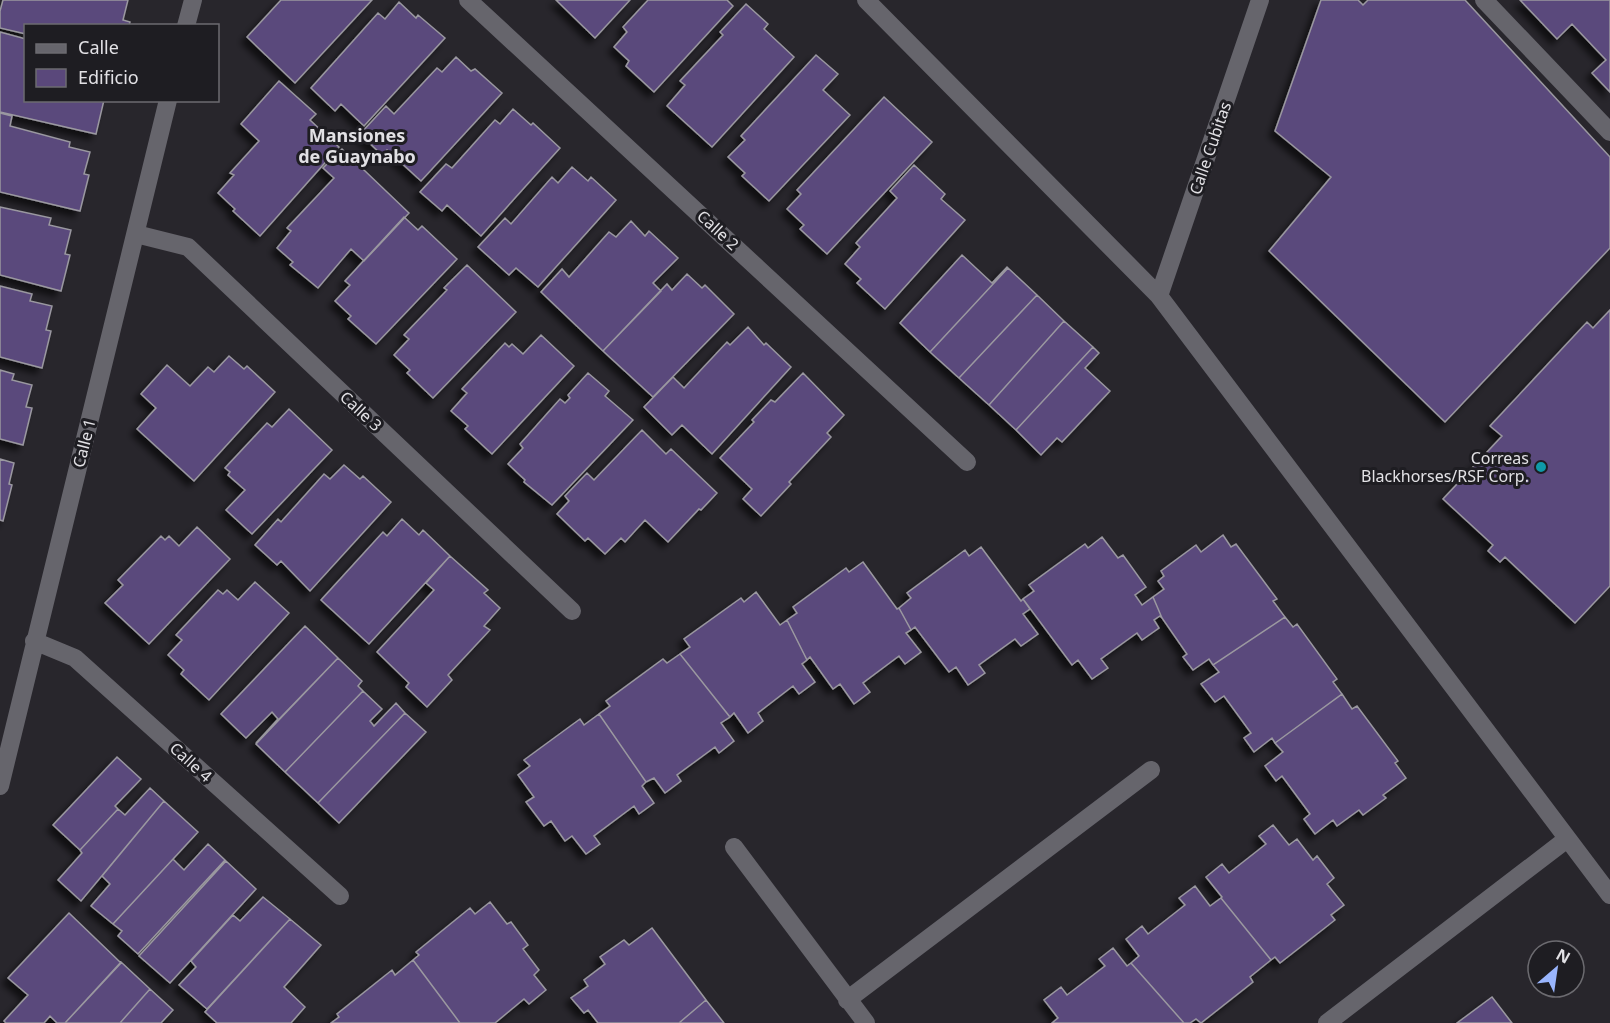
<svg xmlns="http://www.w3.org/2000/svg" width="1610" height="1023" viewBox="0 0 1610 1023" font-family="'Noto Sans',sans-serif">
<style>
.building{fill:#5a487b;stroke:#9a98a0;stroke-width:1.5;filter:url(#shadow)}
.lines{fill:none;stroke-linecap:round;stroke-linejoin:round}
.minor{stroke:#66656c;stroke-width:18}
.culture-dot{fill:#0f9aa8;stroke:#1e1d22;stroke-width:2}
.labels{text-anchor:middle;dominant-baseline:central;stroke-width:6;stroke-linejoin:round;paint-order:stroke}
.street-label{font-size:16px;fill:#e2e1e5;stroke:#1e1d22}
.poi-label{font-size:16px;fill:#e2e1e5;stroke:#1e1d22;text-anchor:end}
.neighbourhood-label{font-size:18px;font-weight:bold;fill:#e2e1e5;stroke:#1e1d22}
</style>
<defs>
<filter id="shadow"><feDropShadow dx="-5.5" dy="5.5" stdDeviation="3" flood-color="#0009"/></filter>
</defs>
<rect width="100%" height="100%" fill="#28262c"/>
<path class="building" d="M 3,0 L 128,0 L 123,20 L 130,22 L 129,26 L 26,26 L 26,34 L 0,28 L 0,11 Z
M 281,0 L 372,0 L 295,83 L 247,37 Z
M 556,0 L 630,0 L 595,38 Z
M 648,0 L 727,0 L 733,6 L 654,92 L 626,66 L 629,61 L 614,47 L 627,32 L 623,27 Z
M 1321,0 L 1358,0 L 1363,5 L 1368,0 L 1465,0 L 1610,157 L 1610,248 L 1445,422 L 1269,251 L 1331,177 L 1275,131 Z
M 1520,0 L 1610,0 L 1610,92 L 1592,73 L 1606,60 L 1572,24 L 1557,39 Z
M 399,2 L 416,18 L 418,15 L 445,38 L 364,126 L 341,104 L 335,111 L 311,88 L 378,13 L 385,19 Z
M 746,4 L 768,24 L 764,29 L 794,57 L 712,147 L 667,106 L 685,85 L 680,81 L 723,35 L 720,32 Z
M 0,32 L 26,39 L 26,100 L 104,100 L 96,134 L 0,112 Z
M 816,55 L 838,74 L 823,90 L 850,115 L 769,201 L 742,176 L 745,173 L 728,157 L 745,140 L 741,136 Z
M 456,57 L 471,71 L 475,69 L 502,93 L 421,181 L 387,150 L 383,156 L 360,134 L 386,106 L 394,114 L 437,68 L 442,72 Z
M 279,81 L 316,114 L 310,120 L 339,147 L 260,236 L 233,211 L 235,209 L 218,193 L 234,175 L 230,173 L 259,141 L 241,124 Z
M 884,97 L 932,142 L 827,254 L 800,229 L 804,225 L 787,209 L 801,194 L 797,190 Z
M 513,109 L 531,125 L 533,123 L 560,148 L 481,236 L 447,205 L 442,211 L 420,192 L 446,164 L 452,168 L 495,120 L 500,124 Z
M 0,113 L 12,116 L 10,126 L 70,142 L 69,147 L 90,152 L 84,174 L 89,175 L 80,211 L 0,192 Z
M 342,149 L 409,213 L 364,261 L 351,249 L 318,288 L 290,265 L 293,262 L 277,248 L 291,231 L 287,228 L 334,178 L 323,168 Z
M 914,165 L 945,194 L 941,199 L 965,220 L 885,309 L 857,283 L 861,279 L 845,264 L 860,247 L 856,243 L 897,198 L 890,191 Z
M 572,167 L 588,181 L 591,177 L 616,200 L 538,287 L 516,268 L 509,275 L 478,247 L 505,218 L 511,224 L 552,177 L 558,183 Z
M 0,207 L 51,218 L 49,225 L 71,230 L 65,254 L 70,255 L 61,291 L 0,275 Z
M 404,217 L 418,230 L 422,226 L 457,259 L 376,344 L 348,319 L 351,316 L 335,301 L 350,285 L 345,281 Z
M 631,221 L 645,236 L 649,231 L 678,258 L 653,283 L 661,291 L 603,351 L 541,292 L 562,269 L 569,277 L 609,232 L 616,237 Z
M 962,255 L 992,283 L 1007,267 L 1008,268 L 930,352 L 900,323 Z
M 467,265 L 516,312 L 433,398 L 407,373 L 410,370 L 394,355 L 409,339 L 404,335 L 447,290 L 444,288 Z
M 1008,268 L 1037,295 L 959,378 L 930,352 Z
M 687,274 L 702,288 L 705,285 L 734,314 L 653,397 L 603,351 L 667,284 L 672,290 Z
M 0,286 L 32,294 L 30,301 L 52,306 L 46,330 L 51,331 L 42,368 L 0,357 Z
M 1037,295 L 1064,321 L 989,405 L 959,378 Z
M 1610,310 L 1610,586 L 1575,623 L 1505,557 L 1500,562 L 1488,551 L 1493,545 L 1443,499 L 1502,436 L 1490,426 L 1587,322 L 1593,328 Z
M 1064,321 L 1093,347 L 1016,430 L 989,405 Z
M 748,327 L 764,345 L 766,343 L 791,367 L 712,454 L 682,425 L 672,435 L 644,407 L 673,377 L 684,388 L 727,342 L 730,345 Z
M 541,335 L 574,366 L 492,454 L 465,429 L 468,426 L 451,411 L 467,393 L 462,389 L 505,343 L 509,347 L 512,344 L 523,354 Z
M 1093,347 L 1099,353 L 1085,368 L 1110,391 L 1062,442 L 1057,438 L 1041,455 L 1016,430 Z
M 229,356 L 244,369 L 247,366 L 275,392 L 194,481 L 137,429 L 156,408 L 141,394 L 167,365 L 190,386 L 208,367 L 214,372 Z
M 0,370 L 14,374 L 12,380 L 32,385 L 26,407 L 32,408 L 23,445 L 0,439 Z
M 588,373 L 609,391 L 605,396 L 633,420 L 552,505 L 524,482 L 525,480 L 508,464 L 523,448 L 520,444 L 560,399 L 565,403 L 570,398 L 568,395 Z
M 803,373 L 844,415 L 827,433 L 831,437 L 789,482 L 791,484 L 761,516 L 743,499 L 752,489 L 720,458 L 754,422 L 752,420 L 771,400 L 775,402 Z
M 289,409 L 332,450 L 252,534 L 226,510 L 245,490 L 228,475 L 230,472 L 225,468 L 267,423 L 272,427 Z
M 642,430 L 666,454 L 671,449 L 717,493 L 701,510 L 699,509 L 668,542 L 645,520 L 625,542 L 621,538 L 605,554 L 588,538 L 585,541 L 557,514 L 569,501 L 565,496 L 587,473 L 594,480 Z
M 0,459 L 14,463 L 9,484 L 12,485 L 3,521 L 0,520 Z
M 344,465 L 360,479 L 363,476 L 391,502 L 310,591 L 281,561 L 277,565 L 255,545 L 278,519 L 281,522 L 324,474 L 330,479 Z
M 402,519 L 419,535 L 423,530 L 450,556 L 369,644 L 321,600 L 383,532 L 387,536 Z
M 197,527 L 230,559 L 149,644 L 105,603 L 123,585 L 118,580 L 161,536 L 165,540 L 169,536 L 179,546 Z
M 1223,535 L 1231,547 L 1236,544 L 1277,599 L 1273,601 L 1285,617 L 1213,665 L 1209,659 L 1193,670 L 1183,657 L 1187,654 L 1162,618 L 1153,597 L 1164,589 L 1158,581 L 1164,576 L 1161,571 L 1196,545 L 1201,552 Z
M 1102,537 L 1118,558 L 1123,555 L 1146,587 L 1135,595 L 1142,605 L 1153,597 L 1162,618 L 1160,616 L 1154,620 L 1159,628 L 1142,640 L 1137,633 L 1101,659 L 1108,668 L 1092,679 L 1078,660 L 1072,665 L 1023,599 L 1034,591 L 1029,585 L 1085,544 L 1088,548 Z
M 981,547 L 1021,601 L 1023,599 L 1030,609 L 1023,614 L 1038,634 L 1021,646 L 1015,639 L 979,665 L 985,673 L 968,685 L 956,667 L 949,672 L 915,627 L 911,630 L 899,608 L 911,598 L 907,593 L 965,550 L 969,556 Z
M 450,556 L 488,590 L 484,593 L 500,608 L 484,626 L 490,630 L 448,675 L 452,680 L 427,707 L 406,687 L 409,683 L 377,652 L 434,590 L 426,583 Z
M 863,562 L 897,609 L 899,608 L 911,630 L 906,633 L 921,652 L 905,664 L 899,656 L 863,683 L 870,692 L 854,704 L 840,684 L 833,689 L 810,657 L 807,660 L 787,620 L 797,613 L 793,607 L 846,568 L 849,572 Z
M 255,582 L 289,613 L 209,700 L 181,674 L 184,670 L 168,655 L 182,640 L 176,635 L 218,590 L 223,594 L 227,590 L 238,600 Z
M 756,592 L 780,625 L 787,620 L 807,660 L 802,664 L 815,682 L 799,694 L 793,686 L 758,713 L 763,721 L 748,733 L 734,713 L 730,717 L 680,654 L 690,647 L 684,639 L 741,598 L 744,602 Z
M 1285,617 L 1293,627 L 1297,624 L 1337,679 L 1333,682 L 1342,694 L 1275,743 L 1272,738 L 1254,752 L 1244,738 L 1251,733 L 1224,696 L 1215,702 L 1201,684 L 1219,672 L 1213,665 Z
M 305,626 L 338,658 L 256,743 L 278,719 L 272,712 L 246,738 L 221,714 Z
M 680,654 L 730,717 L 721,723 L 734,741 L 719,753 L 715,747 L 677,775 L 681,781 L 665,793 L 654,778 L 646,782 L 599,714 L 610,706 L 606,701 L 663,659 L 667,663 Z
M 338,658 L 362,681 L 358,686 L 363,691 L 285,772 L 256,744 Z
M 363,691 L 382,709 L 370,721 L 374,726 L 396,703 L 405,713 L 318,803 L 285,772 Z
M 1342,694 L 1352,709 L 1357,706 L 1398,761 L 1395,763 L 1406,778 L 1383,795 L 1386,798 L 1363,815 L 1359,810 L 1337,826 L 1333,820 L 1315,834 L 1304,819 L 1310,814 L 1282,776 L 1276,781 L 1265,766 L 1283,752 L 1275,743 Z
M 405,713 L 426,732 L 339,823 L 318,803 Z
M 599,714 L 646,782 L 642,786 L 654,803 L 639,814 L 634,806 L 594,836 L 600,844 L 586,854 L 572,836 L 565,841 L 551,821 L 544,826 L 526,802 L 534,797 L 518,775 L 530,766 L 524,760 L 580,719 L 584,725 Z
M 117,757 L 141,779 L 115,806 L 118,809 L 80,850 L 53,825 Z
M 150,788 L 164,801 L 81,901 L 58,880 L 82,853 L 80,850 L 118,809 L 125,815 Z
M 164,801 L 198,832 L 113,924 L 91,906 L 110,884 L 102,876 Z
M 1273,825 L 1289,845 L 1297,839 L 1313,860 L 1317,856 L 1334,878 L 1327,884 L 1344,905 L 1331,915 L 1335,920 L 1280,963 L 1275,957 L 1271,960 L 1221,898 L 1222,897 L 1206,877 L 1222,864 L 1229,873 L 1266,844 L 1259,836 Z
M 208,844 L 225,860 L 138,954 L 118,936 L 122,931 L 113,924 L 173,859 L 184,870 Z
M 226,861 L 256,889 L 170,983 L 139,956 Z
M 1195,886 L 1210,906 L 1221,898 L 1271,960 L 1250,977 L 1253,982 L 1201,1023 L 1196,1019 L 1190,1023 L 1184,1023 L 1131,963 L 1139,956 L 1126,939 L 1142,926 L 1148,934 L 1185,905 L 1179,898 Z
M 263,897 L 290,919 L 207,1009 L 179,985 L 196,967 L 191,961 L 233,915 L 240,921 Z
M 490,902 L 507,924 L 511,922 L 528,945 L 523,949 L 539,970 L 534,975 L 546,990 L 529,1004 L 524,999 L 495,1023 L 460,1023 L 413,960 L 419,955 L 416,952 L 470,908 L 475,914 Z
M 69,913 L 121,963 L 65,1023 L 57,1023 L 50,1016 L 44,1023 L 6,1023 L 4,1021 L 28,995 L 8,978 Z
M 290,919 L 321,945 L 284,987 L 305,1007 L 291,1023 L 217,1023 L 205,1012 Z
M 652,928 L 706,1000 L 679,1023 L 598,1023 L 588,1010 L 584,1013 L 571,998 L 588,986 L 584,980 L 605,964 L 600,957 L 624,940 L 629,945 Z
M 1113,948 L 1127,966 L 1131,963 L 1184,1023 L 1052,1023 L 1058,1018 L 1044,1000 L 1061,987 L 1067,995 L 1105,966 L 1099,959 Z
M 413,960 L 460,1023 L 331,1023 L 339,1017 L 337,1014 L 392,970 L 395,975 Z
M 121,962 L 150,989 L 120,1023 L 65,1023 Z
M 150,989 L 173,1010 L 161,1023 L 120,1023 Z
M 1492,997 L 1512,1023 L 1457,1023 Z
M 706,1000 L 724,1023 L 679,1023 Z"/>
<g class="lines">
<path class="minor" d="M 468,0 L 967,462
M 866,0 L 1159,296 L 1610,895
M 1484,0 L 1610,132
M 186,26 L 193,0
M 136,234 L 188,247 L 572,611
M 1159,296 L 1260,0
M 34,641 L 75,658 L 340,896
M 0,786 L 168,100
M 734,847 L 866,1023
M 847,1000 L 1151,770
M 1327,1023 L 1567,839"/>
</g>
<circle class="culture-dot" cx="1541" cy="467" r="6"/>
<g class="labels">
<g class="street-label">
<text transform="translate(1210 148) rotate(-71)">Calle Cubitas</text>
<text transform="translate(718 230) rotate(43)">Calle 2</text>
<text transform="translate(361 411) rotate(43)">Calle 3</text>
<text transform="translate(84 443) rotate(-76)">Calle 1</text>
<text transform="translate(191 762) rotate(42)">Calle 4</text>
</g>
<g class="poi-label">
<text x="1529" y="458">Correas<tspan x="1529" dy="18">Blackhorses/RSF Corp.</tspan></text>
</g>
<g class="neighbourhood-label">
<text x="357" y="135">Mansiones<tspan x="357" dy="21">de Guaynabo</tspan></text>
</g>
</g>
<rect x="24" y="24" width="195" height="78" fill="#1e1d22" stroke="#6c6b70" stroke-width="1.5"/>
<rect x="36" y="44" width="30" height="9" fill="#66656c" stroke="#6c6b70" stroke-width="1.5"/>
<text x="78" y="54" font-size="18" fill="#e2e1e5">Calle</text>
<rect x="36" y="69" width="30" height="18" fill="#5a487b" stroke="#6c6b70" stroke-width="1.5"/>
<text x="78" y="84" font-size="18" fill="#e2e1e5">Edificio</text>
<g transform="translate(1556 969) rotate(29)"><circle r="28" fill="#1e1d22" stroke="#6c6b70" stroke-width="1.5"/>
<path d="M0-4.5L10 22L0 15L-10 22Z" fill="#99b5fd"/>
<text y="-9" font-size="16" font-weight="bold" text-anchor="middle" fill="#e2e1e5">N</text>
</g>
</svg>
